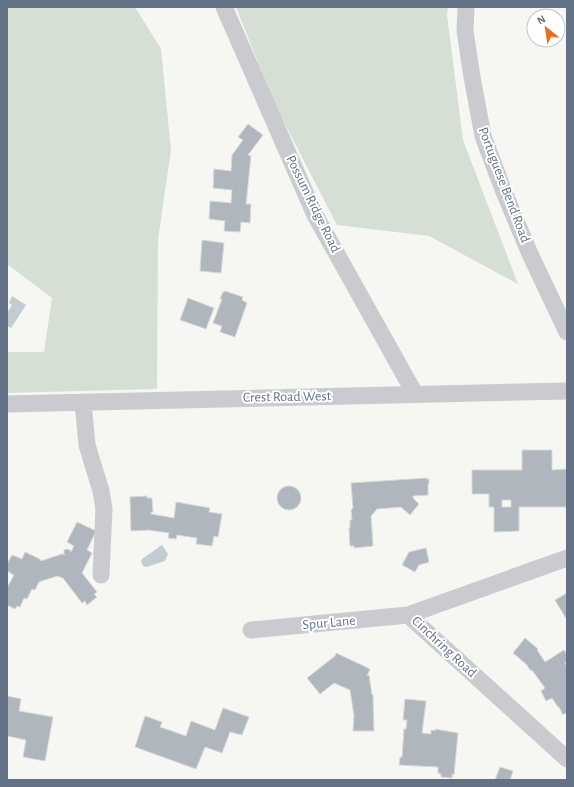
<svg xmlns="http://www.w3.org/2000/svg" width="574" height="787" viewBox="0 0 574 787" font-family="'Alegreya Sans',sans-serif">
<style>
.green{fill:#d6dfd4}
.water{fill:#c4ccd3}
.building{fill:#b0b6be;stroke:#d8d8d6;fill-rule:evenodd}
.lines{fill:none;stroke-linecap:round;stroke-linejoin:round}
.minor{stroke:#c9cbcf;stroke-width:17}
.labels{text-anchor:middle;dominant-baseline:central;stroke-width:4;stroke-linejoin:round;paint-order:stroke}
.street-label{font-size:14px;fill:#637287;stroke:#fff}
</style>
<rect width="100%" height="100%" fill="#f6f7f3"/>
<path class="green" d="M 7,7 L 135,7 L 161,49 L 171,150 L 158,240 L 157,389 L 7,393 L 7,352 L 44,352 L 52,298 L 7,264 Z
M 236,7 L 448,7 L 447,15 L 463,140 L 518,284 L 429,236 L 337,225 L 274,103 Z"/>
<path class="water" d="M 12,296 L 26,305 L 11,328 L 7,326 L 7,313 L 12,305 L 9,303 Z
M 162,545 L 168,554 L 165,561 L 146,567 L 143,566 L 141,561 L 142,559 Z"/>
<path class="building" d="M 248,124 L 263,135 L 248,155 L 251,156 L 246,204 L 251,204 L 250,223 L 241,222 L 240,232 L 224,231 L 225,221 L 209,219 L 210,201 L 231,203 L 232,190 L 213,188 L 214,169 L 231,171 L 232,155 L 243,140 L 238,137 Z
M 202,240 L 224,243 L 221,273 L 200,271 Z
M 225,291 L 243,297 L 242,300 L 247,303 L 235,337 L 220,332 L 222,326 L 213,323 L 222,299 L 220,299 L 223,292 L 224,292 Z
M 188,298 L 214,308 L 206,329 L 180,320 Z
M 522,450 L 552,450 L 552,470 L 567,469 L 567,507 L 519,507 L 519,531 L 494,532 L 494,507 L 489,507 L 489,494 L 472,494 L 472,470 L 522,470 ZM 502,500 L 511,500 L 511,507 L 502,507 Z
M 427,478 L 427,479 L 429,479 L 429,484 L 428,484 L 428,495 L 413,496 L 413,498 L 419,504 L 410,515 L 401,507 L 377,509 L 371,516 L 373,546 L 354,548 L 354,546 L 350,546 L 349,528 L 350,528 L 350,520 L 352,520 L 351,510 L 353,508 L 351,483 Z
M277 498a12 12 0 1 1 24 0a12 12 0 1 1-24 0Z
M 147,496 L 147,498 L 152,498 L 153,512 L 151,512 L 151,514 L 174,518 L 176,502 L 210,508 L 209,512 L 222,514 L 218,537 L 214,536 L 212,546 L 196,544 L 197,538 L 177,535 L 176,539 L 168,538 L 169,533 L 148,530 L 131,531 L 130,497 Z
M 77,522 L 96,531 L 87,550 L 92,553 L 82,573 L 97,592 L 94,594 L 97,597 L 87,605 L 85,601 L 82,603 L 63,578 L 57,576 L 39,582 L 35,590 L 32,589 L 27,599 L 24,598 L 20,607 L 17,606 L 15,609 L 7,605 L 7,588 L 14,575 L 7,571 L 7,564 L 12,555 L 22,559 L 25,552 L 40,559 L 41,561 L 62,554 L 65,555 L 64,553 L 64,550 L 67,549 L 70,550 L 71,552 L 74,546 L 67,542 Z
M 426,548 L 429,562 L 419,565 L 415,572 L 402,565 L 409,552 Z
M 567,593 L 567,620 L 555,600 Z
M 525,638 L 538,649 L 537,650 L 545,662 L 564,650 L 567,654 L 567,661 L 565,663 L 567,667 L 567,715 L 565,713 L 563,715 L 559,707 L 558,707 L 552,698 L 546,701 L 541,691 L 545,688 L 532,670 L 531,671 L 526,664 L 513,653 Z
M 336,653 L 370,669 L 367,676 L 369,675 L 372,695 L 373,695 L 373,699 L 374,731 L 353,731 L 354,716 L 350,690 L 334,683 L 320,694 L 307,678 L 335,656 Z
M 7,696 L 21,699 L 19,711 L 53,717 L 45,761 L 23,757 L 26,740 L 7,736 Z
M 405,699 L 426,701 L 422,733 L 431,734 L 431,730 L 435,731 L 435,729 L 458,733 L 454,775 L 452,774 L 452,778 L 441,777 L 441,774 L 438,773 L 438,767 L 399,765 L 400,757 L 402,757 L 404,729 L 406,729 L 407,720 L 403,720 Z
M 223,708 L 249,717 L 242,735 L 230,732 L 222,753 L 205,747 L 196,769 L 135,747 L 145,716 L 162,722 L 160,727 L 186,736 L 191,721 L 215,730 Z
M 500,767 L 513,771 L 510,780 L 495,780 Z"/>
<g class="lines">
<path class="minor" d="M 224,7 L 315,215 L 415,394
M 466,7 L 465,31 L 472,77 L 483,136 L 504,192 L 530,254 L 567,332
M 83,402 L 87,445 L 101,491 L 104,509 L 101,575
M 7,404 L 567,391
M 408,615 L 567,759
M 251,630 L 408,615 L 567,558"/>
</g>
<g class="labels">
<g class="street-label">
<text transform="translate(504 185) rotate(69)">Portuguese Bend Road</text>
<text transform="translate(313 204) rotate(64)">Possum Ridge Road</text>
<text transform="translate(287 397) rotate(-1)">Crest Road West</text>
<text transform="translate(329 623) rotate(-5)">Spur Lane</text>
<text transform="translate(444 647) rotate(43)">Cinchring Road</text>
</g>
</g>
<rect width="574" height="787" fill="none" stroke="#637287" stroke-width="16"/>
<g transform="translate(546 28) rotate(330)"><circle r="19" fill="#ffffff" stroke="#c1c7cf"/>
<path d="M0-3L7 15L0 10L-7 15Z" fill="#f56a15"/>
<text y="-6" font-size="11" font-weight="bold" text-anchor="middle" fill="#637287">N</text>
</g>
</svg>
